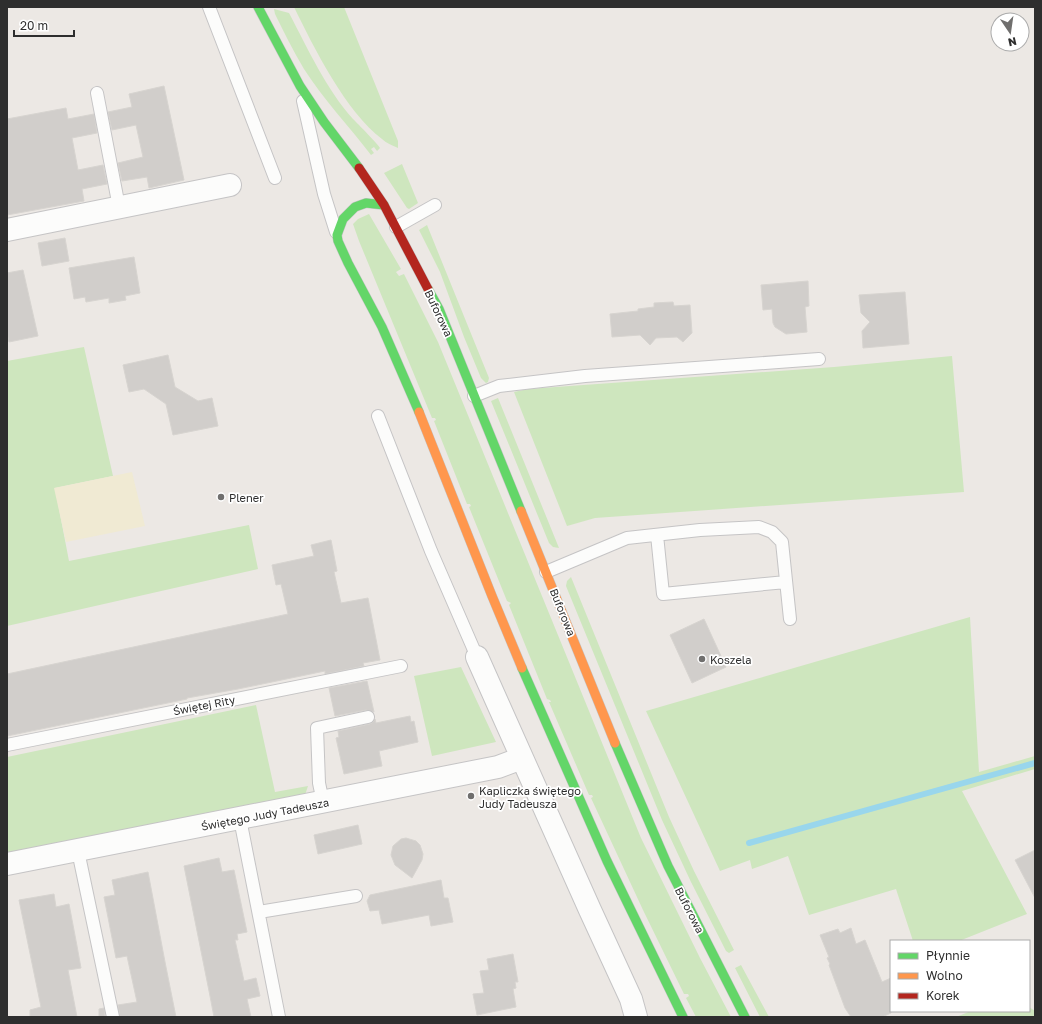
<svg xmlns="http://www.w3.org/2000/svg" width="1042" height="1024" viewBox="0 0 1042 1024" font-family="'Golos Text',sans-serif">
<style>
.green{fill:#cee6be}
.sand{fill:#f0ead3}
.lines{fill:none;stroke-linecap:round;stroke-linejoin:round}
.stream{stroke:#99d6ec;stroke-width:6}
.building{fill:#d1cecb;stroke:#d7d4d0}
.lane-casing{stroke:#c5c4c5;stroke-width:14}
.street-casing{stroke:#c5c4c5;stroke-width:24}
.fast-casing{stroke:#c5c4c5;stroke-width:10}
.slow-casing{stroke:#c5c4c5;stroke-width:10}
.jam-casing{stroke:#c5c4c5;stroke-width:10}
.lane{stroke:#fcfcfb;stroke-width:12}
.street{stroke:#fcfcfb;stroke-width:22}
.fast{stroke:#63d668;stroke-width:9}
.slow{stroke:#ff974d;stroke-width:9}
.jam{stroke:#b3261e;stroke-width:9}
.poi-dot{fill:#706f6e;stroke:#fff;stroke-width:1.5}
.labels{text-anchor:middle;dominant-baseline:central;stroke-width:3.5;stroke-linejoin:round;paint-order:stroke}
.street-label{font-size:11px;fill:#2e2e2e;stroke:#fff}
.poi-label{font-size:11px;fill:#2e2e2e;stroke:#fff;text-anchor:start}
</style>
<rect width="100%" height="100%" fill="#ece8e4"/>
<path class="green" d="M 294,7 L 344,7 L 398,141 L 398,148 C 392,145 386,143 382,139 C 346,112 314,48 294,7 Z
M 274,9 L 289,13 C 308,49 326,89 353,119 C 358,124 378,144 380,148 L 377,151 L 374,147 L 371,149 L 374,153 L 371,155 C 349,126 323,99 304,69 C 293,51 284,32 275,14 Z
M 402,164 L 418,203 L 409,209 L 407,208 L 384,173 Z
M 369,214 L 401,269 L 396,272 L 399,276 L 404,274 L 438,342 L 641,838 L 700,958 L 731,1017 L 696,1017 L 686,998 L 689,996 L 688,994 L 684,994 L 643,910 L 591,798 L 593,797 L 592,795 L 589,795 L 549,702 L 551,702 L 550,700 L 547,699 L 509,605 L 511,603 L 507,601 L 469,507 L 471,506 L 470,504 L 467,504 L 434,421 L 436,420 L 435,418 L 432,418 L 359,241 L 353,224 L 358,219 Z
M 427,225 L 489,378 L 488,382 L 486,383 L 481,378 L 464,337 L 440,272 L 419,230 Z
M 84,347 L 113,476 L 55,488 L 69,561 L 249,525 L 258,569 L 7,626 L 7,361 Z
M 952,356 L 964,492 L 595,518 L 567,526 L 514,392 L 528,389 L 834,367 Z
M 498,398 L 559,548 L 553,547 L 549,543 L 491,401 Z
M 571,577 L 669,817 L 694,871 L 734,950 L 729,953 L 726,951 L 691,882 L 662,820 L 566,586 L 567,581 Z
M 970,617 L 979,772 L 1035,756 L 1035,769 L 962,791 L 1027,914 L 959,941 L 913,941 L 896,889 L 809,915 L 788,856 L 752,869 L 750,860 L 720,871 L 646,711 Z
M 461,667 L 496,742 L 432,756 L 414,676 Z
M 256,705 L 275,792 L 308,786 L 305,795 L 7,855 L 7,757 Z
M 741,965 L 769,1017 L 760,1017 L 735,968 Z
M 1029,1007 L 1035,1011 L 1035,1017 L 956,1017 L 971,1011 L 1029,1011 Z"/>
<path class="sand" d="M 132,472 L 145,526 L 66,542 L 54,488 Z"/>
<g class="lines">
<path class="stream" d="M 749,843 L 1035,763"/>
</g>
<path class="building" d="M 164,86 L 184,180 L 149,188 L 147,177 L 122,181 L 118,163 L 143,157 L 136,125 L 112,130 L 108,112 L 132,107 L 129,94 Z
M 66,108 L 68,119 L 94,114 L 97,133 L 72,138 L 78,170 L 103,165 L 107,184 L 82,189 L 84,201 L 7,215 L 7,119 Z
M 65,238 L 69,261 L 42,266 L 38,243 Z
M 134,257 L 140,293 L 125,296 L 126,300 L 109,303 L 109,298 L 86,302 L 85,297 L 74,299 L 69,268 Z
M 23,270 L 38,336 L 9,342 L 7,332 L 7,273 Z
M 808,281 L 809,306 L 805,307 L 807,332 L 786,334 L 775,327 L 773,323 L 772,309 L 763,310 L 761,285 Z
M 905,292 L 909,344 L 863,348 L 862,331 L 870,322 L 861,313 L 859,295 Z
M 673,302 L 674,306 L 690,305 L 692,333 L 683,342 L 677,337 L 656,338 L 650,345 L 640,335 L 612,337 L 610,314 L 638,311 L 638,309 L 654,307 L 654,303 Z
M 168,355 L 175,387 L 198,401 L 212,398 L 218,426 L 173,435 L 166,404 L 144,389 L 129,392 L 123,365 Z
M 331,540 L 337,571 L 334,572 L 341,603 L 368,598 L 380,660 L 363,663 L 364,666 L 325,674 L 325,671 L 238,689 L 187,698 L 187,699 L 7,736 L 7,674 L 288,614 L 281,584 L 276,585 L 272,565 L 314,556 L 311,545 Z
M 704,619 L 726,667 L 692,683 L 670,635 Z
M 367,681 L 374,712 L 366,710 L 335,716 L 329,688 Z
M 410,716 L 411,722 L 414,721 L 418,742 L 379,751 L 382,766 L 344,774 L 336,738 L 339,737 L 338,731 L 370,724 L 373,722 L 375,719 L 376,723 Z
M 358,825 L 362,844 L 318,854 L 314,835 Z
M 406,838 L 416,841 L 420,845 L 423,854 L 422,860 L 412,878 L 395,865 L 391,855 L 393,846 L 401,839 Z
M 1035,850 L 1035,898 L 1015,860 Z
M 219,858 L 222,872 L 234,870 L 247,932 L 237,934 L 238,940 L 235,940 L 244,981 L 256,978 L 260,996 L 247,999 L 251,1017 L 214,1017 L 210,996 L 184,866 Z
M 148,872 L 165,962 L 176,1017 L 120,1017 L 118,1005 L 137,1002 L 127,956 L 116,958 L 104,897 L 115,895 L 112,880 Z
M 441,880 L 444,898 L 448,898 L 453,922 L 431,926 L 429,915 L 382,924 L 379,910 L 370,911 L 367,901 L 370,895 Z
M 54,894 L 56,907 L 69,904 L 77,946 L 81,968 L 68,970 L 77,1017 L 30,1017 L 30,1010 L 41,1007 L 19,900 Z
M 851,928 L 856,944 L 865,940 L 882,982 L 891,978 L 891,1013 L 882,1017 L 851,1017 L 845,1008 L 829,965 L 830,964 L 827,958 L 829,957 L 820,935 L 838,929 L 840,933 Z
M 513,954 L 518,982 L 515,982 L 516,988 L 513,989 L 516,1007 L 477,1015 L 473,994 L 484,993 L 480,971 L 489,970 L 487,959 Z
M 104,1008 L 105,1017 L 99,1017 L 99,1009 Z"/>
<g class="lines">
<defs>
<path id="lane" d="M 209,7 L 275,178
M 97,93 L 119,207
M 303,101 L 324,194 L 336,232
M 396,227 L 435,205
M 474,396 L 499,386 L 585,376 L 819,359
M 378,416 L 431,551 L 477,657
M 657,535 L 663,594 L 786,582
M 546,572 L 627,538 L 700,530 L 759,527 L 772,532 L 782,542 L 790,619
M 7,745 L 401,666
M 323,802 L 319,783 L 317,728 L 368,717
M 240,819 L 279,1017
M 78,851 L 113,1017
M 259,912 L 356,896"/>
<path id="street" d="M 7,230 L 230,185
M 477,657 L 590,910 L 631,999 L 636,1017
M 7,864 L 498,767 L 522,758"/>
<path id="fast" d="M 258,7 L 300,86 L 324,122 L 359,168
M 384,205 L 366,203 L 355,207 L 343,219 L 337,235 L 338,241 L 348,263 L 382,327 L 419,412
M 428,289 L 439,309 L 521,511
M 522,668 L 607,861 L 683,1017
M 615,743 L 668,866 L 745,1017"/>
<path id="slow" d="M 419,412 L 492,596 L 522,668
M 521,511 L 615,743"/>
<path id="jam" d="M 359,168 L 384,205 L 428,289"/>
</defs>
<use href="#lane" class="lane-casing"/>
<use href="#street" class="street-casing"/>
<use href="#fast" class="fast-casing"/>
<use href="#slow" class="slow-casing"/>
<use href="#jam" class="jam-casing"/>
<use href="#lane" class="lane"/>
<use href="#street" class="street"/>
<use href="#fast" class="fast"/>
<use href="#slow" class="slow"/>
<use href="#jam" class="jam"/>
</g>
<g class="poi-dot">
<circle cx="221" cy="497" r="4"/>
<circle cx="702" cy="659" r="4"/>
<circle cx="471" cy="796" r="4"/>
</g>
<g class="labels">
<g class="street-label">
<text transform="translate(439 313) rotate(65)">Buforowa</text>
<text transform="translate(563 612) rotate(68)">Buforowa</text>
<text transform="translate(204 705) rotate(-11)">Świętej Rity</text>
<text transform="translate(265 814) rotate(-11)">Świętego Judy Tadeusza</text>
<text transform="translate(690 910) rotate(63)">Buforowa</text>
</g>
<g class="poi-label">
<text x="229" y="497">Plener</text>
<text x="710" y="659">Koszela</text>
<text x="479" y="790">Kapliczka świętego<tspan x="479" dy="13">Judy Tadeusza</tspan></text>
</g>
</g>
<rect width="1042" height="1024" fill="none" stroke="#2e2e2e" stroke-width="16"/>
<rect x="890" y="940" width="140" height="72" fill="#ffffff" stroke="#ababab"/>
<rect x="898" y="953" width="20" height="6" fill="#63d668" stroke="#ababab"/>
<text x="926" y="960" font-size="12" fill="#2e2e2e">Płynnie</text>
<rect x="898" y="973" width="20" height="6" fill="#ff974d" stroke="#ababab"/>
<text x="926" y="980" font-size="12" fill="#2e2e2e">Wolno</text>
<rect x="898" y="993" width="20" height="6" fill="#b3261e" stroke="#ababab"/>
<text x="926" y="1000" font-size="12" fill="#2e2e2e">Korek</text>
<g transform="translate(1010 32) rotate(167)"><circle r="19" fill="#ffffff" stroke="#ababab"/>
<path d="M0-3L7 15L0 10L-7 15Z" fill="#706f6e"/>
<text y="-6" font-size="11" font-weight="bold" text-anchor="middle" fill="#2e2e2e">N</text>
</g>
<path d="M14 30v6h60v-6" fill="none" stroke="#2e2e2e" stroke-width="2"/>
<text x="20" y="30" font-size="12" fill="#2e2e2e" stroke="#ffffff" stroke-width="3" paint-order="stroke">20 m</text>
</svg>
